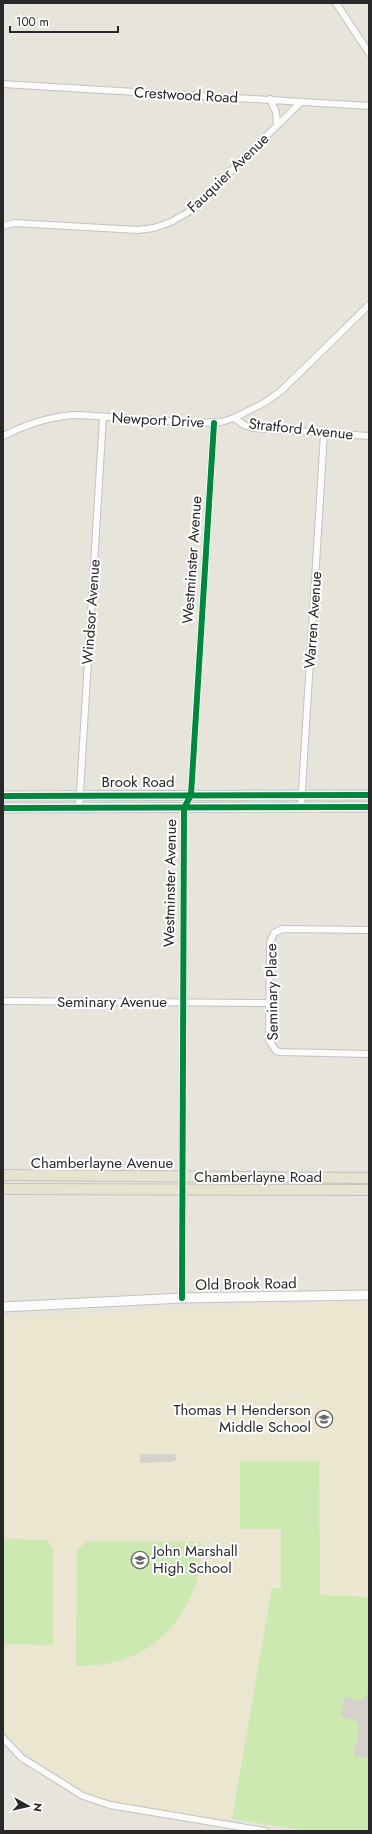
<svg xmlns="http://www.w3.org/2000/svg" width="372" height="1834" viewBox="0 0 372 1834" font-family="Jost,sans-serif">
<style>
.education{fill:#ebe6d0}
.pitch{fill:#cce9b1}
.plaza{fill:#d5d2cb}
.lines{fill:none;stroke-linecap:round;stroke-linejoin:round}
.street-casing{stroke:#c4c2c2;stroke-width:8}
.secondary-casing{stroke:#c4c2c2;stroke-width:11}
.primary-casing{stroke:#c3c2bf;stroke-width:12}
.street{stroke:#fbfbfa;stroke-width:6}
.secondary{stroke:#fbfbfa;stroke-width:9}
.primary{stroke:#e6e4d1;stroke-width:10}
.cycleway-casing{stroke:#fff;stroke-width:8}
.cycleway{stroke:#00873e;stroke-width:6}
.labels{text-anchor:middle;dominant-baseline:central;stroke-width:4;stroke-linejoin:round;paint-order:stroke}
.street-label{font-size:15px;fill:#282828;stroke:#fff}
.poi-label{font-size:15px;fill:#282828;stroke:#fff;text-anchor:end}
</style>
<rect width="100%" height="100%" fill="#e7e4dc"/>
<path class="education" d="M 280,1304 L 369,1304 L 369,1601 L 272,1588 L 232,1819 L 108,1806 L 45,1770 L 3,1733 L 3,1318 Z"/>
<path class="pitch" d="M 240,1461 L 319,1461 L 320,1595 L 369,1597 L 369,1831 L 310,1831 L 232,1819 L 272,1588 L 281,1589 L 281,1529 L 240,1529 Z
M 3,1539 L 46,1540 L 53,1548 L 53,1645 L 3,1644 Z
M 87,1541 L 201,1542 C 200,1556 200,1569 196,1582 C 188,1612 161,1646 130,1657 C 113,1664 95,1666 76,1666 L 77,1550 Z"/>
<path class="plaza" d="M 140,1454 L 176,1454 L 176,1461 L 171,1461 L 171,1462 L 140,1463 Z
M 369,1680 L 369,1758 L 354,1756 L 359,1726 L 355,1719 L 341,1717 L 344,1697 L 359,1701 L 366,1697 Z"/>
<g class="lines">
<defs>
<path id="street" d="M 336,3 L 369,53
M 3,84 L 369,106
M 270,99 L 276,112 L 277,125
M 3,226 L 14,223 L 138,230 L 154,228 L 171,222 L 190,211 L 301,102
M 234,418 L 244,425 L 253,428 L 369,436
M 3,436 C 27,424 54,415 80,415 L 197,423 L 221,422 L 234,418 L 264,403 L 281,391 L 369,305
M 301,807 L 324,433
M 79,808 L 103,417
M 369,930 L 282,929 L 274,933 L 270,943 L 269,1040 L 276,1051 L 280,1052 L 369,1054
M 3,1001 L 269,1003
M 182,1298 L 184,808 L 191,795 L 214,423
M 3,1738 L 22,1758 L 83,1796 L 110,1805 L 265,1831"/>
<path id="secondary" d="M 3,796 L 369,795
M 3,808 L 369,807
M 3,1307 L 182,1298 L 369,1295"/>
<path id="primary" d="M 3,1175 L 369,1178
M 3,1189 L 369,1190"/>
</defs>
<use href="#street" class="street-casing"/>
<use href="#secondary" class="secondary-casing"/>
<use href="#primary" class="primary-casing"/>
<use href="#street" class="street"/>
<use href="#secondary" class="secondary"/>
<use href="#primary" class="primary"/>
<defs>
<path id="cycleway" d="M 3,796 L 369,795
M 3,808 L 369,807
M 182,1298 L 184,808 L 191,795 L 214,423"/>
</defs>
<use href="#cycleway" class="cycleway-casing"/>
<use href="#cycleway" class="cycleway"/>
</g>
<defs>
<symbol id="school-ring" viewBox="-11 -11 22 22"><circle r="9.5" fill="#fff" stroke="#6b6a67" stroke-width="1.5"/><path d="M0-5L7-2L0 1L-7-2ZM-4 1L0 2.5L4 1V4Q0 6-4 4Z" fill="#6b6a67"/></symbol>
</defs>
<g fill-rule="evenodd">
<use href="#school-ring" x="314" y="1409" width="20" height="20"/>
<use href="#school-ring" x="130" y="1550" width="20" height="20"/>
</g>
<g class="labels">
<g class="street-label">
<text transform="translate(186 95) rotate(3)">Crestwood Road</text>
<text transform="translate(228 173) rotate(-44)">Fauquier Avenue</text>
<text transform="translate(158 420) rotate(3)">Newport Drive</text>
<text transform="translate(301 429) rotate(6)">Stratford Avenue</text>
<text transform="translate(192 560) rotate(-86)">Westminster Avenue</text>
<text transform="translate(91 612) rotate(-86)">Windsor Avenue</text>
<text transform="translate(313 620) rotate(-86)">Warren Avenue</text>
<text x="138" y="782">Brook Road</text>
<text transform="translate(170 883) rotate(-89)">Westminster Avenue</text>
<text transform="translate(272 992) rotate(-91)">Seminary Place</text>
<text x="112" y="1002">Seminary Avenue</text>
<text x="102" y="1163">Chamberlayne Avenue</text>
<text x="258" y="1177">Chamberlayne Road</text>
<text transform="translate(246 1284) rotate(-1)">Old Brook Road</text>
</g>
<g class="poi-label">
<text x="311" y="1410">Thomas H Henderson<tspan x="311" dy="17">Middle School</tspan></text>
<text x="153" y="1551" text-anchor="start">John Marshall<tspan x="153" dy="17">High School</tspan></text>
</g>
</g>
<rect width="372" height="1834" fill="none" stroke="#282828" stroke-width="8"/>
<g transform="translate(28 1806) rotate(98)" stroke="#ffffff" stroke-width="3" paint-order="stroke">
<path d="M0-3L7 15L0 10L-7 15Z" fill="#282828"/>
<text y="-6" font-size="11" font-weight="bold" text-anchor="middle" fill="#282828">N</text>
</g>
<path d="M10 26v6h108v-6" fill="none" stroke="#282828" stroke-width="2"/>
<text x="16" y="26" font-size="12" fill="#282828" stroke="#ffffff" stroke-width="3" paint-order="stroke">100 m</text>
</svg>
